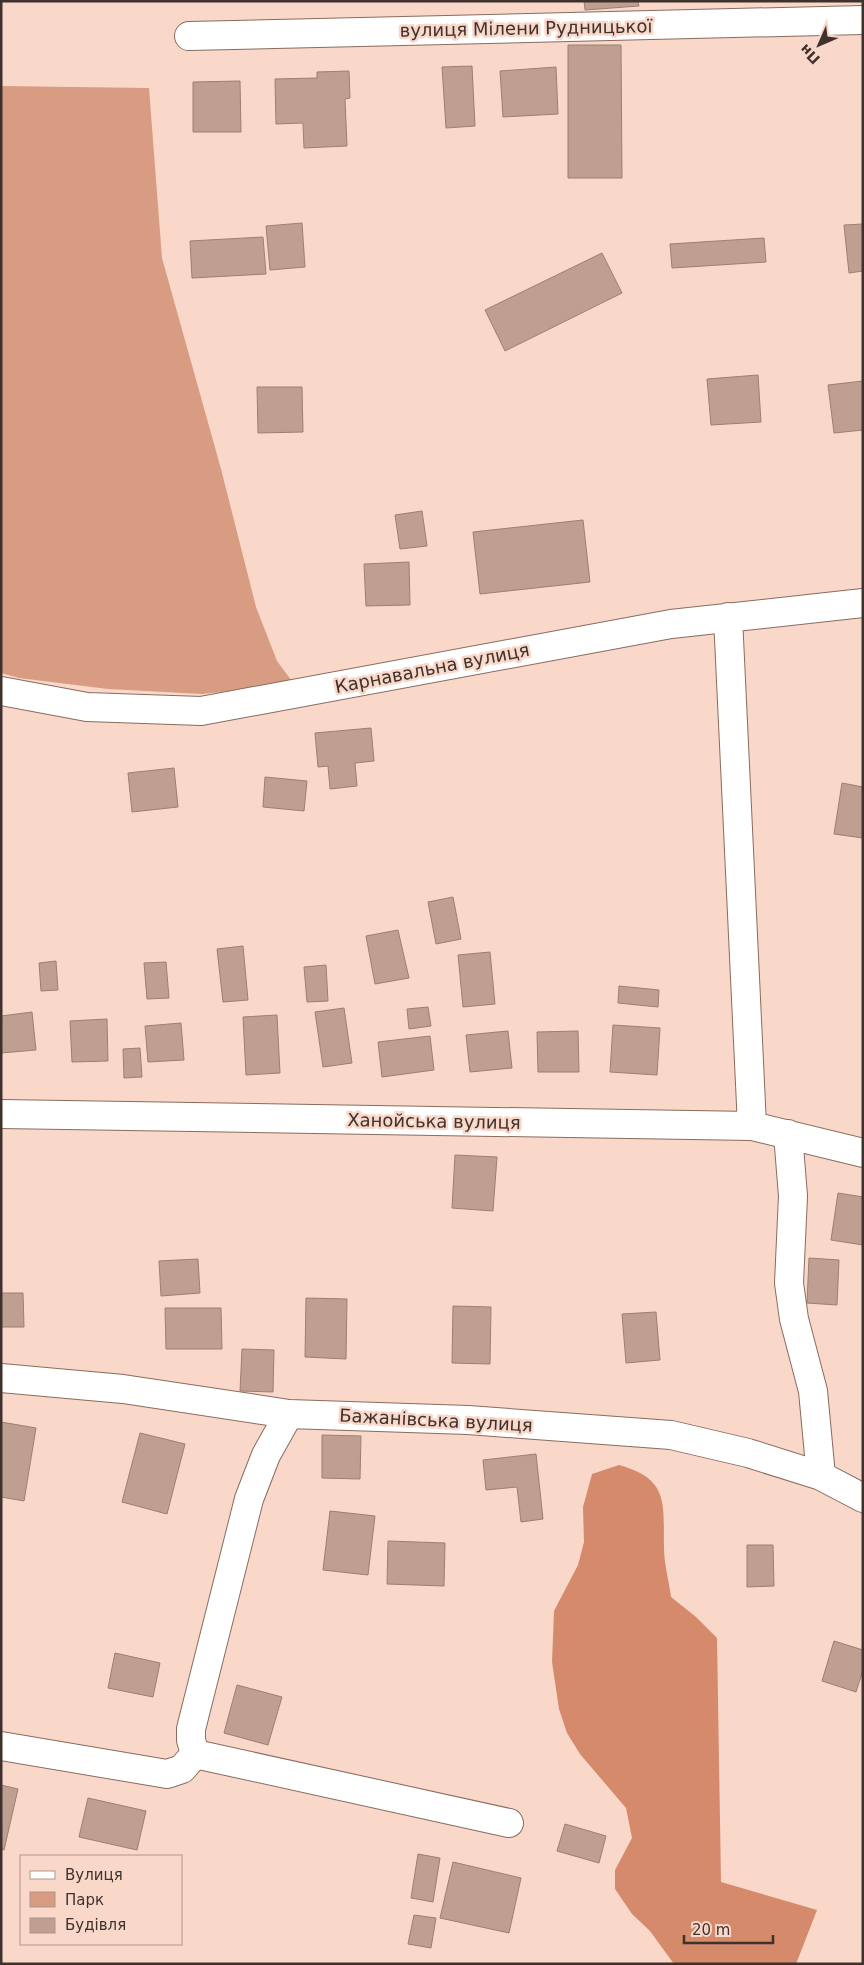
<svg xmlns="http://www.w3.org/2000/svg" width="864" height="1965" viewBox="0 0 864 1965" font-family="'DejaVu Sans',sans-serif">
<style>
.green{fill:#d89c83}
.forest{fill:#d48a6b}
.building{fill:#bf9f92;stroke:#9d7f72}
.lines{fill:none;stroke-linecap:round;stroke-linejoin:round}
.street-casing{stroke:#896c5f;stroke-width:30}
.street{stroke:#fff;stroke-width:28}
.labels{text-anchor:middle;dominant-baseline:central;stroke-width:5;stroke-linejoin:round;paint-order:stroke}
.street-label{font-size:18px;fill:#3f322d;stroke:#f9d7c9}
</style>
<rect width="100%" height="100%" fill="#f9d7c9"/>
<path class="green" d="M 1,86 L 149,88 L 162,258 L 221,469 L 256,607 L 277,661 L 294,684 L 202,694 L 108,689 L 19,678 L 1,673 Z"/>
<path class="forest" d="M 619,1465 C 670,1479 663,1504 664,1548 C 664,1564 669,1581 671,1597 L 696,1617 L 717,1638 L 721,1882 L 817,1910 L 796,1964 L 674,1964 L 650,1931 L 632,1914 L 615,1889 L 615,1870 L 632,1838 L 626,1808 L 580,1754 L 567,1733 L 559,1709 L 552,1662 L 554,1611 L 578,1565 L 584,1542 L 583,1507 L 592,1474 Z"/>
<path class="building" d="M 584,1 L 638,1 L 639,6 L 585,10 Z
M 568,45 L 621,45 L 622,178 L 568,178 Z
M 472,66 L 475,126 L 446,128 L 442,67 Z
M 556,67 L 558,114 L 503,117 L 500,71 Z
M 349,71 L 350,98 L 345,99 L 347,146 L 304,148 L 303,123 L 276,124 L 275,79 L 317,78 L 317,72 Z
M 240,81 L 241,132 L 193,132 L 193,82 Z
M 302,223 L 305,267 L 270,270 L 266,226 Z
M 863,224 L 863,271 L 849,273 L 844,225 Z
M 263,237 L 266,274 L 192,278 L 190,241 Z
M 764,238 L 766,262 L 672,268 L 670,244 Z
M 602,253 L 622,293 L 505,351 L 485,310 Z
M 758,375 L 761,422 L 711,425 L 707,379 Z
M 863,381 L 863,430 L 834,433 L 828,385 Z
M 257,387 L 302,387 L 303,432 L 258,433 Z
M 422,511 L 427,546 L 400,549 L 395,515 Z
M 583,520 L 590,582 L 480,594 L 473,532 Z
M 409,562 L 410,605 L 366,606 L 364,564 Z
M 371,728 L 374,761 L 355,763 L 357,786 L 330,789 L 328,766 L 318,767 L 315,733 Z
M 174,768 L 178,807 L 132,812 L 128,773 Z
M 265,777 L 307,781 L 304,811 L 263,807 Z
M 842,783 L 863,787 L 863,838 L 834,834 Z
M 453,897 L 461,939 L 436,944 L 428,902 Z
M 398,930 L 409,978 L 375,984 L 366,936 Z
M 243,946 L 248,1000 L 223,1002 L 217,949 Z
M 490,952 L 495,1004 L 463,1007 L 458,955 Z
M 56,961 L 58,990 L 41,991 L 39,963 Z
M 166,962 L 169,998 L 147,999 L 144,963 Z
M 326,965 L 328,1001 L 307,1002 L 304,967 Z
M 619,986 L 659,990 L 658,1007 L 618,1003 Z
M 428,1007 L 431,1026 L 409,1029 L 407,1009 Z
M 344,1008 L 352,1063 L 323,1067 L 315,1012 Z
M 32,1012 L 36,1050 L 1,1053 L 1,1016 Z
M 277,1015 L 280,1073 L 246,1075 L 243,1017 Z
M 107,1019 L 108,1061 L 72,1062 L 70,1021 Z
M 181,1023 L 184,1060 L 148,1062 L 145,1026 Z
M 613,1025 L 660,1028 L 657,1075 L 610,1072 Z
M 508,1031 L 512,1068 L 470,1072 L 466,1035 Z
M 578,1031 L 579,1072 L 538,1072 L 537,1032 Z
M 430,1036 L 434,1070 L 382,1077 L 378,1042 Z
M 140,1048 L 142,1077 L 124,1078 L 123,1049 Z
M 455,1155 L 497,1157 L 493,1211 L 452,1208 Z
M 838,1193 L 863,1197 L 863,1245 L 831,1240 Z
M 809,1258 L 839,1260 L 837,1305 L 807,1303 Z
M 198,1259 L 200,1293 L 161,1296 L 159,1261 Z
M 1,1293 L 23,1293 L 24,1327 L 1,1327 Z
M 306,1298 L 347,1299 L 346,1359 L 305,1357 Z
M 453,1306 L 491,1307 L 490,1364 L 452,1363 Z
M 165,1308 L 221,1308 L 222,1349 L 166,1349 Z
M 656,1312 L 660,1360 L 626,1363 L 622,1314 Z
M 242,1349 L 274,1350 L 273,1392 L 240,1391 Z
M 1,1422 L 36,1428 L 24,1501 L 1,1497 Z
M 140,1433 L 185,1444 L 167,1514 L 122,1502 Z
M 322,1435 L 361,1436 L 360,1479 L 322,1478 Z
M 536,1454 L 543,1519 L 521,1522 L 517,1487 L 486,1490 L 483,1460 Z
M 330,1511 L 375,1516 L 368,1575 L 323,1570 Z
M 388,1541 L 445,1543 L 444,1586 L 387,1584 Z
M 747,1545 L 773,1545 L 774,1586 L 747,1587 Z
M 834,1641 L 863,1650 L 863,1670 L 856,1692 L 822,1681 Z
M 115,1653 L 160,1663 L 153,1697 L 108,1688 Z
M 237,1685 L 282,1697 L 268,1745 L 224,1733 Z
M 1,1785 L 18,1789 L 4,1850 L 1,1849 Z
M 88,1798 L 146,1811 L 137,1850 L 79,1837 Z
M 565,1824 L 606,1836 L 599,1863 L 557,1851 Z
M 418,1854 L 440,1858 L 433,1902 L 411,1898 Z
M 453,1862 L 521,1878 L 509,1933 L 440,1918 Z
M 414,1915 L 436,1918 L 431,1948 L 408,1944 Z"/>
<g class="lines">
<defs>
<path id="street" d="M 189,36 L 863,20
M 728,617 L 752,1126
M 1,691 L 87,707 L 201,711 L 671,624 L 863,603
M 1,1114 L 752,1126 L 863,1153
M 788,1134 L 793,1196 L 789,1283 L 794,1319 L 813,1391 L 821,1476
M 1,1378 L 123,1389 L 289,1414 L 468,1420 L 671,1435 L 748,1453 L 821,1476 L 863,1498
M 1,1746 L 167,1774 L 182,1769 L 195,1754 L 509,1823
M 195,1754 L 191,1740 L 191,1729 L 249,1499 L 266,1455 L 289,1414"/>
</defs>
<use href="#street" class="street-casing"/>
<use href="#street" class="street"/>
</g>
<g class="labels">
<g class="street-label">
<text transform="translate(526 28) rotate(-1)">вулиця Мілени Рудницької</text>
<text transform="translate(432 668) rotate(-11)">Карнавальна вулиця</text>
<text transform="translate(434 1121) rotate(1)">Ханойська вулиця</text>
<text transform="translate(436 1420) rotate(3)">Бажанівська вулиця</text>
</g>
</g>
<rect width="864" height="1965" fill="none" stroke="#3f322d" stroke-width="5"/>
<rect x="20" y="1855" width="162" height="90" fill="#f9d7c9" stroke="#af958b"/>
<rect x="30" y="1871" width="25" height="8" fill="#ffffff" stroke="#af958b"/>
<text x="65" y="1880" font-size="15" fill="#3f322d">Вулиця</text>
<rect x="30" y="1892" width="25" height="15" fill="#d89c83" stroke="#af958b"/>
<text x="65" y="1905" font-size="15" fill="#3f322d">Парк</text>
<rect x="30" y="1918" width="25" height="15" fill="#bf9f92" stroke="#af958b"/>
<text x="65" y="1930" font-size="15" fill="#3f322d">Будівля</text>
<g transform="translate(819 45) rotate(225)" stroke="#f9d7c9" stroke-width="4" paint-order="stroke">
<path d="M0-4L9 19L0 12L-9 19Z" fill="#3f322d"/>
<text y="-8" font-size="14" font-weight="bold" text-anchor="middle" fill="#3f322d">Пн</text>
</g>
<path d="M684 1935v8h89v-8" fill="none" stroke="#3f322d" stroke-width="2.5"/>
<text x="692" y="1935" font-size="15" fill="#3f322d" stroke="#f9d7c9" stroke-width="4" paint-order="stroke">20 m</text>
</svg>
